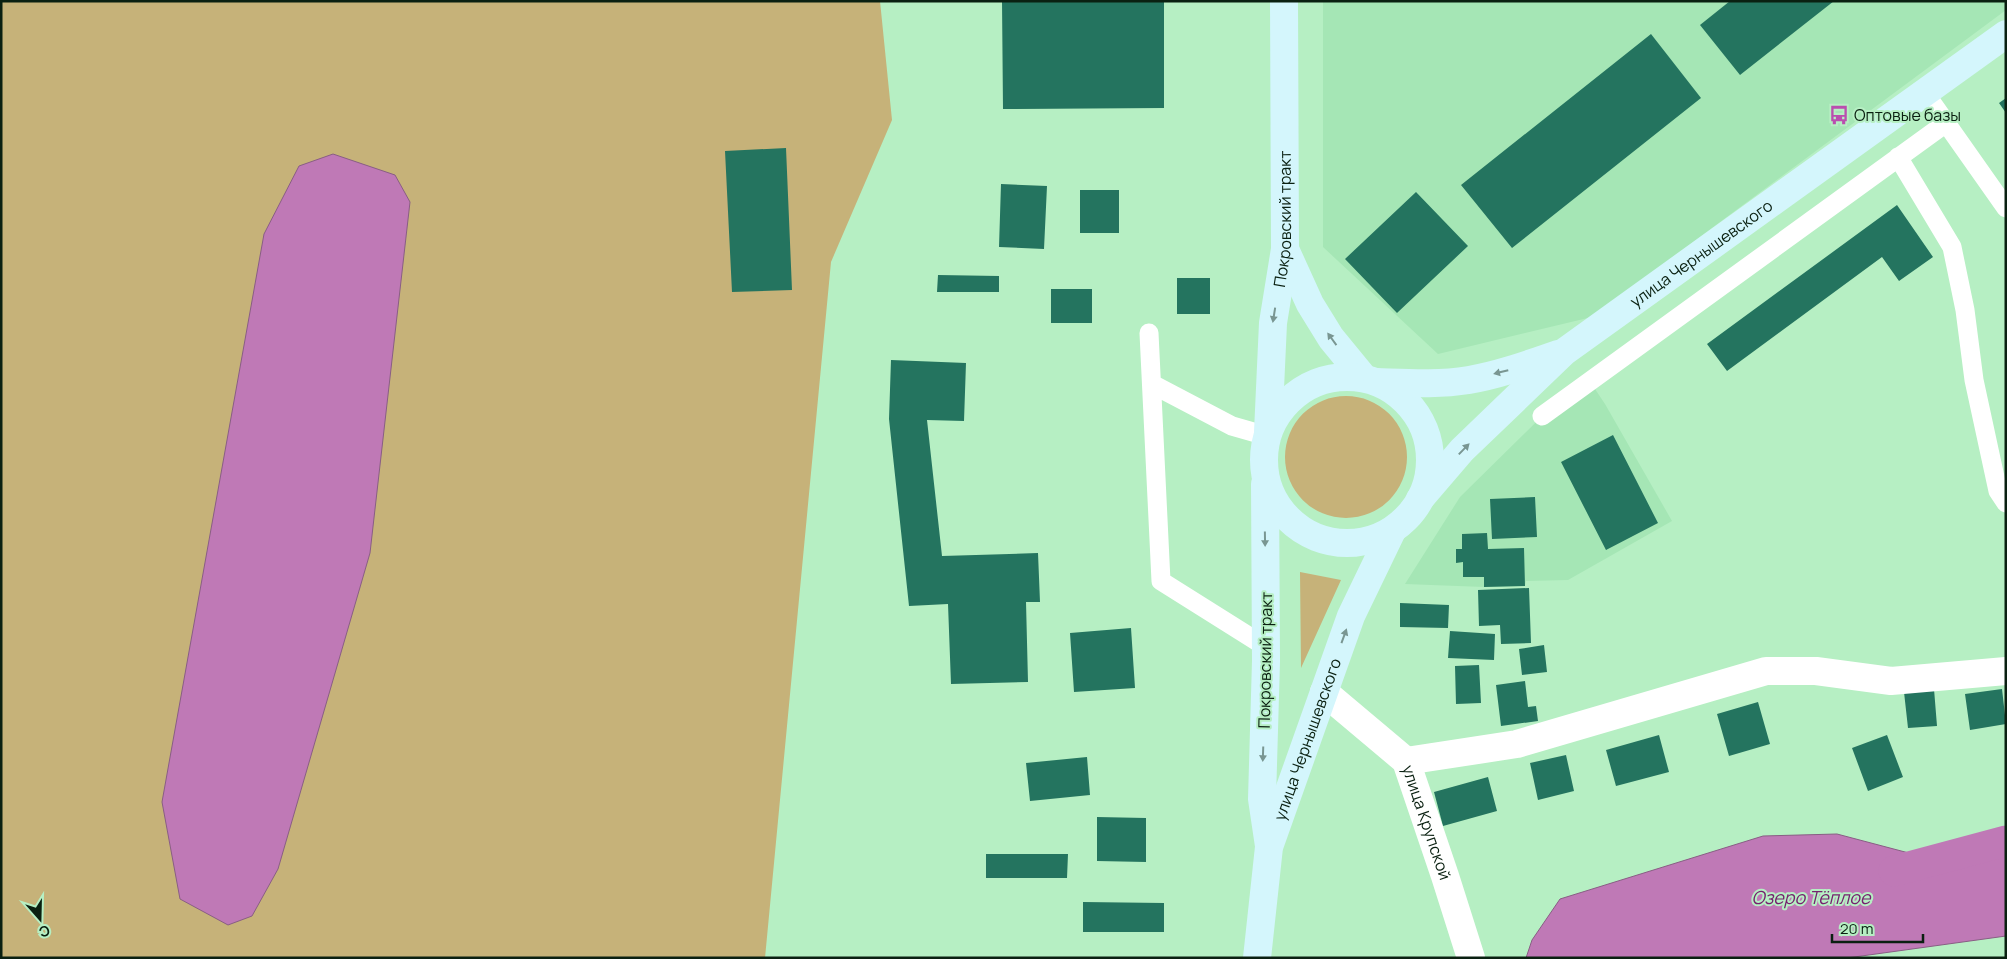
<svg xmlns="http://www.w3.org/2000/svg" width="2007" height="959" viewBox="0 0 2007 959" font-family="Manrope,sans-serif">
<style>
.built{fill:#a5e6b5}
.green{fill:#c6b279}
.water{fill:#bf79b6;stroke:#895e84}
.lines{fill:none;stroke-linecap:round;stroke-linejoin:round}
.canal{stroke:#bf79b6;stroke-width:31}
.building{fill:#24745f}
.lane{stroke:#fff;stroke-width:19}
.street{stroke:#fff;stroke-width:28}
.secondary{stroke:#d4f6fc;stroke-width:28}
.oneway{fill:#799692}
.labels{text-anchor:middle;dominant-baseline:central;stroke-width:4;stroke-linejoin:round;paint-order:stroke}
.poi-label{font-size:16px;fill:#0a2011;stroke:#b6efc3;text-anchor:start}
.street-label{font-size:16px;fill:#0a2011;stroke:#b6efc3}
.water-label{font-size:18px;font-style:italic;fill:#75216e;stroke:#b6efc3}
</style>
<rect width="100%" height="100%" fill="#b6efc3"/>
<path class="built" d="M 1323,1 L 2006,1 L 2006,10 L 1592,317 L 1438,354 L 1323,247 Z
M 1585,374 L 1605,404 L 1672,521 L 1568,580 L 1526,581 L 1525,586 L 1521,586 L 1484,587 L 1405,584 L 1460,497 Z"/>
<path class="green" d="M 1,1 L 880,1 L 892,120 L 831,262 L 765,958 L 1,958 Z
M1285 457a61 61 0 1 1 122 0a61 61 0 1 1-122 0Z
M 1300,572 L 1341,580 L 1301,668 Z"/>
<path class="water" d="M 333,154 L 395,175 L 410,202 L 370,553 L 278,869 L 252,916 L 228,925 L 180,899 L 162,802 L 264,234 L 299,166 Z
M 1837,834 L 1958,866 L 2006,849 L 2006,936 L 1847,958 L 1526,958 L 1532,940 L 1560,899 L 1763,836 Z"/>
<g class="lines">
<path class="canal" d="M 1894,871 L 2006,841"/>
</g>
<path class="building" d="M 1002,1 L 1164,1 L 1164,108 L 1003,109 Z
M 1730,1 L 1834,1 L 1740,75 L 1700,25 Z
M 1651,34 L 1701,98 L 1512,248 L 1461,185 Z
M 2006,98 L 2006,113 L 1999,103 Z
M 786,148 L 792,290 L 732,292 L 725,151 Z
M 1001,184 L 1047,186 L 1044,249 L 999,247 Z
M 1080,190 L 1119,190 L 1119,233 L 1080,233 Z
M 1416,192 L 1468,246 L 1397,313 L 1345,259 Z
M 1897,205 L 1933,257 L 1899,281 L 1882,257 L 1727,371 L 1707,344 Z
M 938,275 L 999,276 L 999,292 L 937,292 Z
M 1177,278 L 1210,278 L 1210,314 L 1177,314 Z
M 1051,289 L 1092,289 L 1092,323 L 1051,323 Z
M 891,360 L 966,363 L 964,421 L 927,420 L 942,556 L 1038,553 L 1040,602 L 1026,602 L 1028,682 L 951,684 L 948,604 L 909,606 L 889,419 Z
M 1613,435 L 1658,523 L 1606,550 L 1561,462 Z
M 1535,497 L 1537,537 L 1492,539 L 1490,499 Z
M 1487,533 L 1488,549 L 1524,548 L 1525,586 L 1484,587 L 1484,577 L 1463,577 L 1463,562 L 1456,563 L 1456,549 L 1462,549 L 1462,534 Z
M 1529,588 L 1531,643 L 1501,644 L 1500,625 L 1479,626 L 1478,590 Z
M 1400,603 L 1449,605 L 1448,628 L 1400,627 Z
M 1131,628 L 1135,688 L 1074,692 L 1070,633 Z
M 1450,631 L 1495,634 L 1494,660 L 1448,658 Z
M 1544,645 L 1547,672 L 1522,675 L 1519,649 Z
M 1479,665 L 1481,703 L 1456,704 L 1455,666 Z
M 1525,681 L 1528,707 L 1536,706 L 1538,721 L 1501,726 L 1496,685 Z
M 1934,689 L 1937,726 L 1908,728 L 1904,692 Z
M 2002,689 L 2006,724 L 1970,730 L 1965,694 Z
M 1758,702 L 1770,744 L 1729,756 L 1717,714 Z
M 1659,735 L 1669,772 L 1616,786 L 1606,750 Z
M 1887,735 L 1903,777 L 1868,791 L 1852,748 Z
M 1566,755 L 1574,791 L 1538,800 L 1530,763 Z
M 1087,757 L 1090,795 L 1030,801 L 1026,763 Z
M 1488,777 L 1497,811 L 1443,826 L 1434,792 Z
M 1097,817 L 1146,818 L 1146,862 L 1097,861 Z
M 986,854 L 1068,854 L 1067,878 L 986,878 Z
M 1083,902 L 1164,903 L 1164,932 L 1083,932 Z"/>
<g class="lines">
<path class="lane" d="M 1925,93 L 2006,208
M 1898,157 L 1952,247 L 1965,310 L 1974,380 L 1998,491 L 2006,503
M 1149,333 L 1161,581 L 1266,647
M 1152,384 L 1232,426 L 1267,436
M 1542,416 L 1946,123"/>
<g class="street">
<path id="s1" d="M 1324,692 L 1406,761 L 1445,876 L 1471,958"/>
<path d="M 1406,761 L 1517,744 L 1766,671 L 1816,671 L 1891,681 L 2006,671"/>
</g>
<g class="secondary">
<path d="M 1285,249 L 1310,304 L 1331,338 L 1363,377"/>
<circle cx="1347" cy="460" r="83"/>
<path d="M 1377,382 C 1408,383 1438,385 1469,380 C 1499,375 1529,364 1558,354"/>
<path id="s2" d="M 1268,432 L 1273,323 L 1285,249 L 1284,1"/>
<path d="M 1265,484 L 1266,661 L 1262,799 L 1269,846"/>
<path id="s3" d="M 1420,499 L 1462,450 L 1564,352 L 2006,34"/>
<path id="s4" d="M 1257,958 L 1269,847 L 1351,616 L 1392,531"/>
</g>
</g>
<defs><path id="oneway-solid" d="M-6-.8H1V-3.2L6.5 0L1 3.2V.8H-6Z" transform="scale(1.25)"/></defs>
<g class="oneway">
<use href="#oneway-solid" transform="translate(1274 315) rotate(99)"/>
<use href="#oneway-solid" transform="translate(1332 339) rotate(-126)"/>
<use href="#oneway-solid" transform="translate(1501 372) rotate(166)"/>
<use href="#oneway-solid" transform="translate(1464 449) rotate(-46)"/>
<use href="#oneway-solid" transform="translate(1265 539) rotate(89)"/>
<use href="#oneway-solid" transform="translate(1344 636) rotate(-70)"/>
<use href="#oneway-solid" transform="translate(1263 754) rotate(92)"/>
</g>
<defs>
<symbol id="bus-bare" viewBox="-9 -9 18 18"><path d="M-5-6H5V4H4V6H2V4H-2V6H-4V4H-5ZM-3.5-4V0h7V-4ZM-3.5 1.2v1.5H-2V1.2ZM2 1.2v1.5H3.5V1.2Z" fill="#ba4eaf" stroke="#b6efc3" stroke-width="2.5" paint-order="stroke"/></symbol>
</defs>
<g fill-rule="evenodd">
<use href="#bus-bare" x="1825" y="101" width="28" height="28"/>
</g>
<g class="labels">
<g class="poi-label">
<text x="1854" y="115">Оптовые базы</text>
</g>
<g class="street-label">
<text stroke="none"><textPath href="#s2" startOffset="214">Покровский тракт</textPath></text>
<text stroke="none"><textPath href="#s3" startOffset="375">улица Чернышевского</textPath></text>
<text transform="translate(1265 660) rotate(-89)">Покровский тракт</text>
<text stroke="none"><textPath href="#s4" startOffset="226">улица Чернышевского</textPath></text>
<text stroke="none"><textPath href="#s1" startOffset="172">улица Крупской</textPath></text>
</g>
<g class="water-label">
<text x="1811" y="897">Озеро Тёплое</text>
</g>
</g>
<rect width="2007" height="959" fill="none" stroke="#0a2011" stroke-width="5"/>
<g transform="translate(40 919) rotate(160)" stroke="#b6efc3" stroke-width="4" paint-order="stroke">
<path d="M0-4L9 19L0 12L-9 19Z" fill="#0a2011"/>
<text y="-8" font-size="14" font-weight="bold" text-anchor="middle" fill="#0a2011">С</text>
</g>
<path d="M1832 934v8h91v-8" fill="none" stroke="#0a2011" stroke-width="2.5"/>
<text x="1840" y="934" font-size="15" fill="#0a2011" stroke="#b6efc3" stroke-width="4" paint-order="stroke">20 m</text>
</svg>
